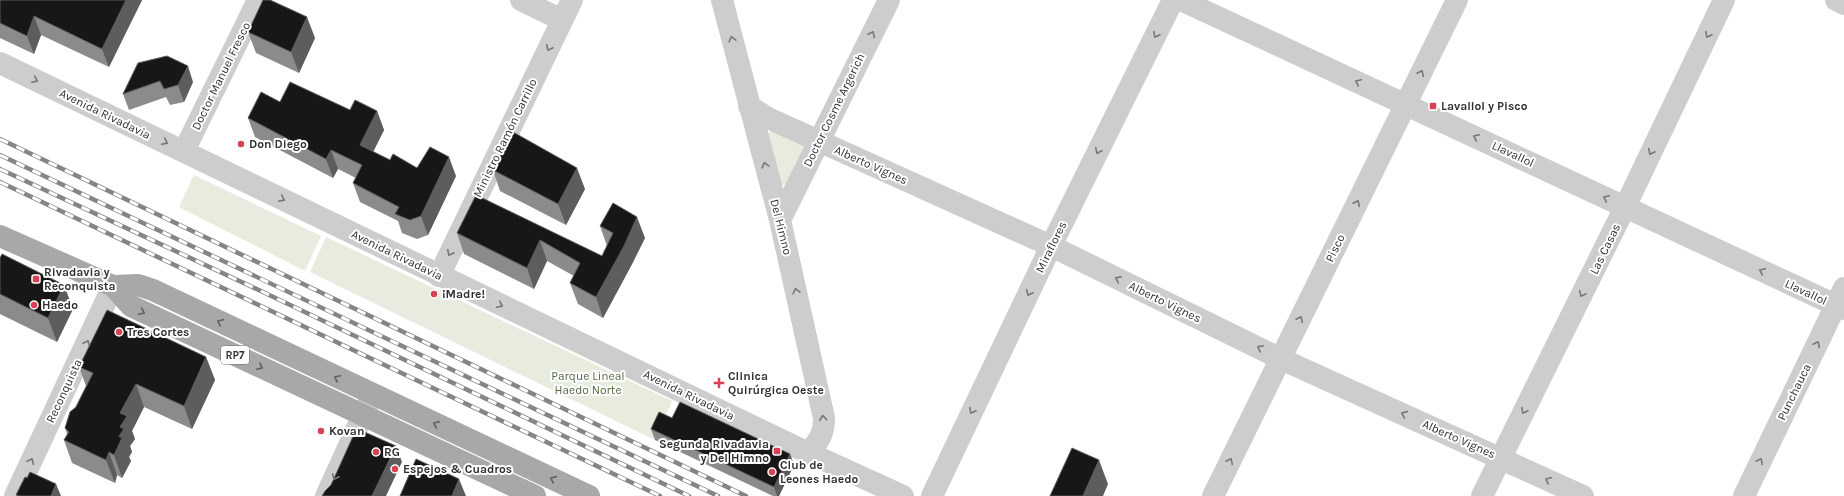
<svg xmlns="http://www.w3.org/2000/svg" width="1844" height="496" viewBox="0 0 1844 496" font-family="Karla,sans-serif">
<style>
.green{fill:#e7ecdf}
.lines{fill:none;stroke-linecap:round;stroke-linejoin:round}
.minor{stroke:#cdcdcd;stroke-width:22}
.major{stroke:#a8a8a8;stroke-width:22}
.rail-casing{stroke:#858585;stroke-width:4.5}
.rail{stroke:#fff;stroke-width:3;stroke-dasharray:9;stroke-linecap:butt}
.wall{fill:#8b8b8b}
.shaded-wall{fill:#5d5d5d}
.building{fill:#171717;stroke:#5d5d5d}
.oneway{stroke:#777}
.oneway2{stroke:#606060}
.poi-dot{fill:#d84254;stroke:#fff;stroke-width:1.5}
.labels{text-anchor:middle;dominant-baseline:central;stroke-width:4;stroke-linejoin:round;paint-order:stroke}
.shield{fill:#fff;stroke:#6e6e6e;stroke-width:1}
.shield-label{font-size:11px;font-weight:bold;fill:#303030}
.street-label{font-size:12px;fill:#303030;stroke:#fff}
.poi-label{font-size:12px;font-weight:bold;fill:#303030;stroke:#fff;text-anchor:start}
.park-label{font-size:12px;fill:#556941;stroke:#fff}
</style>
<rect width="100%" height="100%" fill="#fff"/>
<path class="green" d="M 771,131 L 801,143 L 804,147 L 787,184 L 783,185 L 779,183 L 767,135 Z
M 194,175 L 321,236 L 305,271 L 179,207 Z
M 326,237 L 672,401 L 655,440 L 310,272 Z"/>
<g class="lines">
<path class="minor" d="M 521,0 L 562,20
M 722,0 L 780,220 L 824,418 C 824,434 819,441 809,452
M 1181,0 L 1844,309
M 1836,0 L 1844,4
M 0,63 L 800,449 L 903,496
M 749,106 L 768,118 L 1051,246 L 1281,359 L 1583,496
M 184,151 L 258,0
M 780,220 L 889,0
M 439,276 L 572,0
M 15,496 L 113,286
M 326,496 L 372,395
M 932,496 L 1051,246 L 1173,0
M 1213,496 L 1457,0
M 1482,496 L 1625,207 L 1724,0
M 1744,496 L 1844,288"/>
<path class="major" d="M 0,236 L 113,286 L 131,306 L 535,496
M 113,286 L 138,285 L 153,290 L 589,496"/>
<defs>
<path id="rail" d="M 0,139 L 746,496
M 0,155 L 718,496
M 0,169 L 263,292 L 689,496
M 0,182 L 660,496"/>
</defs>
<use href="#rail" class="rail-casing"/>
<use href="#rail" class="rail"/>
</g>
<path class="wall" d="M 0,0 L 142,0 L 109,67 L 41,35 L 34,54 L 0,38 Z
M 248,32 L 315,38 L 299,73 L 256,53 Z
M 138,63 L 193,82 L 184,102 L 170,105 L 166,97 L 129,110 L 123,94 Z
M 280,102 L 350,110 L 377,111 L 384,130 L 373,152 L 390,160 L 417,168 L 456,176 L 428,235 L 417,239 L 402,233 L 398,221 L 360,202 L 353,183 L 356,178 L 338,169 L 333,178 L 255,137 L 248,118 Z
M 493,170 L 585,189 L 566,225 L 500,191 Z
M 476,195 L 602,256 L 607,246 L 600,226 L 645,238 L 631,266 L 603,318 L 578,304 L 570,283 L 574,276 L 547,261 L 534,289 L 464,254 L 457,233 Z
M 0,258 L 64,285 L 73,309 L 57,342 L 0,314 Z
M 206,357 L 215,380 L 192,429 L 144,407 L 132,431 L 135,439 L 130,446 L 132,452 L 129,457 L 131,461 L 122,478 L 117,475 L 115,483 L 72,463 L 64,440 L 67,434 L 65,428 L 86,386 L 79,367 Z
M 672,418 L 790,454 L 794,465 L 779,496 L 773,496 L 655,440 L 651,429 Z"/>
<path class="shaded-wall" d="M 126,0 L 142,0 L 109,67 L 102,49 Z
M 34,16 L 41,35 L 34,54 L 27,36 Z
M 307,17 L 315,38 L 299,73 L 291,52 Z
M 188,66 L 193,82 L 184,102 L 178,85 Z
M 377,111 L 384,130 L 367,164 L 360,145 Z
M 331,150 L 338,169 L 333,178 L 326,159 Z
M 449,157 L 456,176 L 428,235 L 421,216 Z
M 577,168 L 585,189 L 566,225 L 558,204 Z
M 637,217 L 645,238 L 631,266 L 603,318 L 596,297 Z
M 540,240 L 547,261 L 534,289 L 527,268 Z
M 64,285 L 73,309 L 57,342 L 48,318 Z
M 206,357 L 215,380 L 192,429 L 184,406 Z
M 136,384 L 144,407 L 132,431 L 135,439 L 130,446 L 132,452 L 129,457 L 131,461 L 122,478 L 114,455 L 119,436 L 120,413 Z
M 396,446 L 402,462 L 386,496 L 372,496 Z
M 109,452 L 117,475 L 115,483 L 106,460 Z
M 790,454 L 794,465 L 779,496 L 777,496 L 774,487 Z
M 1099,460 L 1108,484 L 1103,496 L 1083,496 Z
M 459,479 L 466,496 L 452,496 Z
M 56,484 L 61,496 L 51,496 Z"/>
<path class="building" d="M 0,0 L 126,0 L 102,49 L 34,16 L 27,36 L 0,23 Z
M 263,0 L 270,0 L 307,17 L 291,52 L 248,32 Z
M 167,56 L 188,66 L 178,85 L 164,89 L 160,81 L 123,94 L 138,63 Z
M 290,82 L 350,110 L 355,100 L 377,111 L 360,145 L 390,160 L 393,154 L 417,168 L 430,147 L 449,157 L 421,216 L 410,220 L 395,214 L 399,207 L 353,183 L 362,165 L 331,150 L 326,159 L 248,118 L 261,92 L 280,102 Z
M 513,132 L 577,168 L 558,204 L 493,170 Z
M 476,195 L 602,256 L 613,233 L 600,226 L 613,203 L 637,217 L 624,246 L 596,297 L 570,283 L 580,263 L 540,240 L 527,268 L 457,233 Z
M 2,254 L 64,285 L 48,318 L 0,294 L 0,258 Z
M 107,310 L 206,357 L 184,406 L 136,384 L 120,413 L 127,416 L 120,427 L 124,429 L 119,436 L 122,438 L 114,455 L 109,452 L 106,460 L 64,440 L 69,432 L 65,428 L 70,412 L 76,407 L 93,373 L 79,367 Z
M 680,402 L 790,454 L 774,487 L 651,429 L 659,412 L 672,418 Z
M 360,430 L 396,446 L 372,496 L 322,496 L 325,491 L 331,485 L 355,432 Z
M 1072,448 L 1099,460 L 1083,496 L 1050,496 Z
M 416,459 L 459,479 L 452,496 L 400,496 Z
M 30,472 L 56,484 L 51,496 L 19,496 L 16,495 L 25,477 L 27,478 Z"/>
<defs><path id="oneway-chevron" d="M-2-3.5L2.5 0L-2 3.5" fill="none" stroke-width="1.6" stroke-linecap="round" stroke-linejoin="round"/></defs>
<g class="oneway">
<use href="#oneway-chevron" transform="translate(872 34) rotate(-63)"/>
<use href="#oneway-chevron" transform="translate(1156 35) rotate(116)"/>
<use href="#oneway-chevron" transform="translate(1708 35) rotate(116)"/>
<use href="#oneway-chevron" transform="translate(732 39) rotate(-104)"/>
<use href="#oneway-chevron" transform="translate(549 48) rotate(116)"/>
<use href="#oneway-chevron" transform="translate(1421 73) rotate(-64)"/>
<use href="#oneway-chevron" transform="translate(35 80) rotate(26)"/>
<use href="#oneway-chevron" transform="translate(1358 82) rotate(-155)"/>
<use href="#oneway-chevron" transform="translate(1476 137) rotate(-155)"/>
<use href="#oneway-chevron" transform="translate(165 142) rotate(26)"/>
<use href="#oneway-chevron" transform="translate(1098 151) rotate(116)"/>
<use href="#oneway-chevron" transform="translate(1651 152) rotate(116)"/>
<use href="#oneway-chevron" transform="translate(765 165) rotate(-105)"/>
<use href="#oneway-chevron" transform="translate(1606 198) rotate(-155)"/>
<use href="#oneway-chevron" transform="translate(282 199) rotate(26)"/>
<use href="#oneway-chevron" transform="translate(1357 203) rotate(-64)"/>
<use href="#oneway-chevron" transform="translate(450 253) rotate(116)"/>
<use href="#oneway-chevron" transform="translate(1762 271) rotate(-155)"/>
<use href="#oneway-chevron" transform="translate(1118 279) rotate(-154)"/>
<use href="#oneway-chevron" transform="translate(796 291) rotate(-103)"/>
<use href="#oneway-chevron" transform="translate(1029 293) rotate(116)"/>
<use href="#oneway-chevron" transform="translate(1582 294) rotate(116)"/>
<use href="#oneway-chevron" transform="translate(500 305) rotate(26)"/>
<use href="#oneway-chevron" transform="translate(1300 319) rotate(-64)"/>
<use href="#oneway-chevron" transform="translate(87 343) rotate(-65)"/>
<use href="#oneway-chevron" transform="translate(1817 344) rotate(-64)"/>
<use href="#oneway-chevron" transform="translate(1260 348) rotate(-154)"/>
<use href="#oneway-chevron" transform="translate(972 411) rotate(116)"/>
<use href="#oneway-chevron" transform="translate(1524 411) rotate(116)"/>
<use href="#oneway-chevron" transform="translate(1404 414) rotate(-156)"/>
<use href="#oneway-chevron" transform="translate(823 418) rotate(-96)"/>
<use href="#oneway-chevron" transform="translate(31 461) rotate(-65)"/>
<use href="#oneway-chevron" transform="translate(1230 461) rotate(-64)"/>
<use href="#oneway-chevron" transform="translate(1760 461) rotate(-64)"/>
<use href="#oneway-chevron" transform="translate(335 477) rotate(115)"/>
<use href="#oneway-chevron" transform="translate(1548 480) rotate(-155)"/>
</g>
<g class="oneway2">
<use href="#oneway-chevron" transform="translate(142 312) rotate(25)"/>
<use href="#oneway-chevron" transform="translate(220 322) rotate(-155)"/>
<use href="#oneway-chevron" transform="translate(260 367) rotate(25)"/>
<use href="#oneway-chevron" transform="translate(337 378) rotate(-155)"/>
<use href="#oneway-chevron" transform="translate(436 424) rotate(-155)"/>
<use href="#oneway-chevron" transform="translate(553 479) rotate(-155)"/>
</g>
<g class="poi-dot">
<rect x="1429" y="102" width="8" height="8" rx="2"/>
<circle cx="241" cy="144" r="4"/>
<rect x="32" y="275" width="8" height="8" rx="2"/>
<circle cx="434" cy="294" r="4"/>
<circle cx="34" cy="305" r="4"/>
<circle cx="119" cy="332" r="4"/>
<path d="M717 377h4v4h4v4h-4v4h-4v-4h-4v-4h4z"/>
<circle cx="321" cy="431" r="4"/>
<rect x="773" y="447" width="8" height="8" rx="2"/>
<circle cx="376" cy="452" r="4"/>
<circle cx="395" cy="469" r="4"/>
<circle cx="772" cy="472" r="4"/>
</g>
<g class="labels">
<rect class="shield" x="221" y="346" width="28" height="18" rx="3"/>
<g class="shield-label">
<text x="235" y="355">RP7</text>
</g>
<g class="street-label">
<text transform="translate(221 76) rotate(-64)">Doctor Manuel Fresco</text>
<text transform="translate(834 110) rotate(-64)">Doctor Cosme Argerich</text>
<text transform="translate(105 114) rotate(26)">Avenida Rivadavia</text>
<text transform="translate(505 138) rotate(-64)">Ministro Ramón Carrillo</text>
<text transform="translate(1513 154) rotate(25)">Llavallol</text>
<text transform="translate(871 165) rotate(24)">Alberto Vignes</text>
<text transform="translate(781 227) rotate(76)">Del Himno</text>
<text transform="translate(1051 247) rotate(-64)">Miraflores</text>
<text transform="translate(1335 248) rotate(-64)">Pisco</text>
<text transform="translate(1605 249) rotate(-64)">Las Casas</text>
<text transform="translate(397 255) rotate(26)">Avenida Rivadavia</text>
<text transform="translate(1806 292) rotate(25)">Llavallol</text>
<text transform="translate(1165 302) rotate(26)">Alberto Vignes</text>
<text transform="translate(64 391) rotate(-65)">Reconquista</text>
<text transform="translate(1794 392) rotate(-64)">Punchauca</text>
<text transform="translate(689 395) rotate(26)">Avenida Rivadavia</text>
<text transform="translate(1459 439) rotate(24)">Alberto Vignes</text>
</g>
<g class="poi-label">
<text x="1441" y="106">Lavallol y Pisco</text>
<text x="249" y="144">Don Diego</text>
<text x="44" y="272">Rivadavia y<tspan x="44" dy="14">Reconquista</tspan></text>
<text x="442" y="294">¡Madre!</text>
<text x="42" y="305">Haedo</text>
<text x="127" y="332">Tres Cortes</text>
<text x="728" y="376">Clinica<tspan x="728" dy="14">Quirúrgica Oeste</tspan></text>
<text x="329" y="431">Kovan</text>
<text x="769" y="444" text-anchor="end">Segunda Rivadavia<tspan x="769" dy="14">y Del Himno</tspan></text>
<text x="384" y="452">RG</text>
<text x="780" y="465">Club de<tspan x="780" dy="14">Leones Haedo</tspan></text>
<text x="403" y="469">Espejos &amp; Cuadros</text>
</g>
<g class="park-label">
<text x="588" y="376">Parque Lineal<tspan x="588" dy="14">Haedo Norte</tspan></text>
</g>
</g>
</svg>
